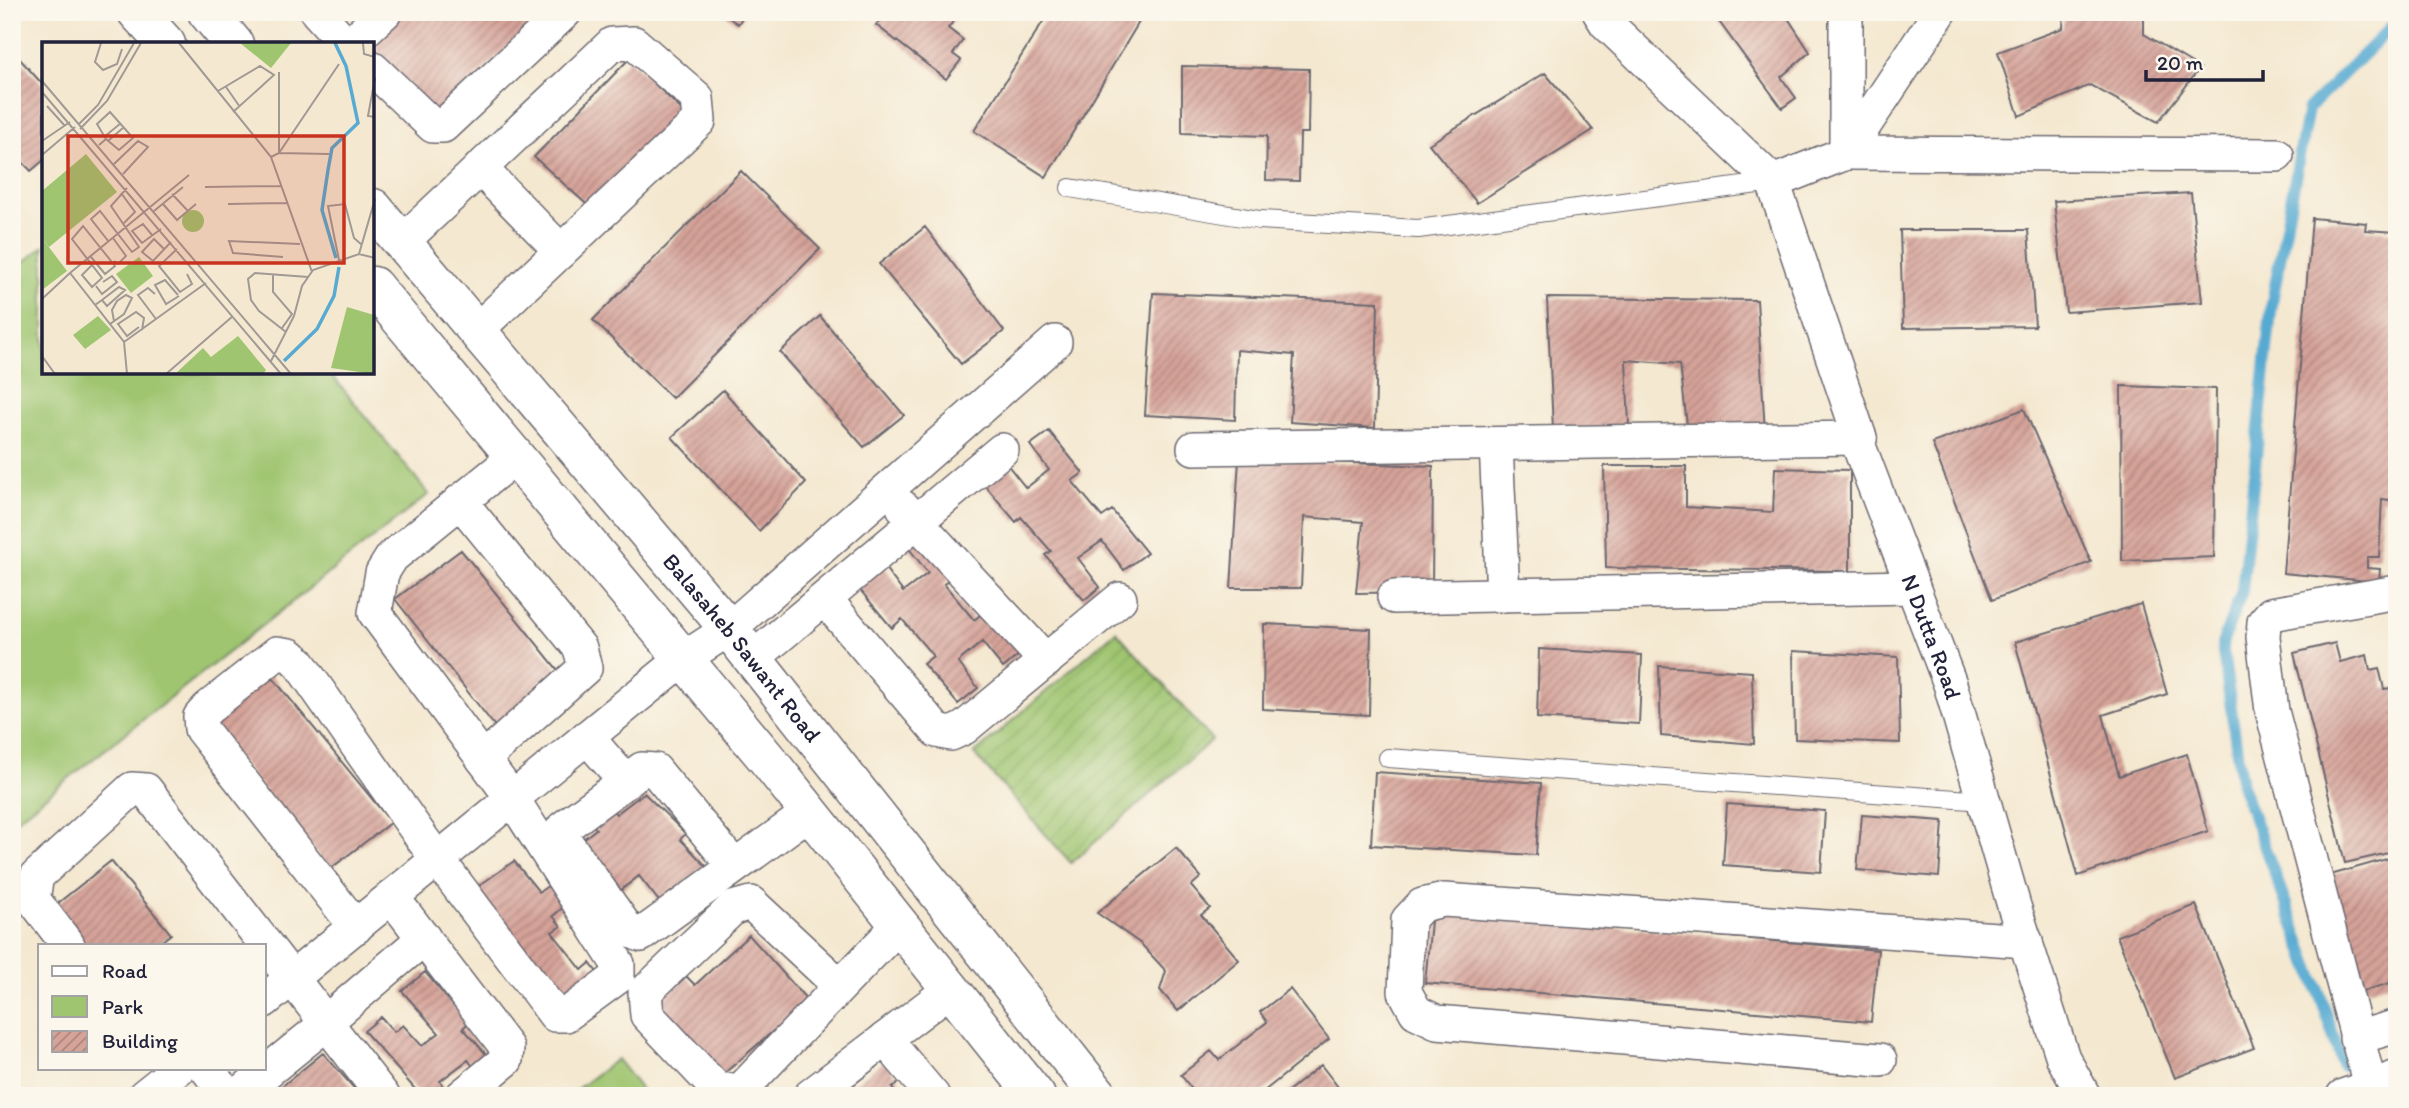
<svg xmlns="http://www.w3.org/2000/svg" width="2409" height="1108" viewBox="0 0 2409 1108" font-family="Itim,sans-serif">
<style>
.green{fill:#9fc570;stroke:#607456;stroke-width:2}
.garden{fill:url(#garden-furrows);stroke:#607456;stroke-width:2}
.lines{fill:none;stroke-linecap:round;stroke-linejoin:round}
.stream{stroke:#57aad2;stroke-width:12}
.building{fill:url(#building-hatch)}
.lane-casing{stroke:#6c676f;stroke-width:20}
.street-casing{stroke:#6c676f;stroke-width:36}
.secondary-casing{stroke:#6c676f;stroke-width:41}
.lane{stroke:#fff;stroke-width:18}
.street{stroke:#fff;stroke-width:33}
.secondary{stroke:#fff;stroke-width:38}
.labels{text-anchor:middle;dominant-baseline:central;stroke-width:7;stroke-linejoin:round;paint-order:stroke}
.street-label{font-size:23px;fill:#22223b;stroke:#fbf7ec}
.inset-river{fill:none;stroke:#57aad2;stroke-width:3.5}
.inset-road{fill:none;stroke:#a09994;stroke-width:2}
.view{fill:#c8321e;fill-opacity:0.15;stroke:#c8321e;stroke-width:3.5}
.inset-edge{fill:none;stroke:#22223b;stroke-width:3.5}
</style>
<defs>
<pattern id="garden-furrows" width="10" height="10" patternUnits="userSpaceOnUse" patternTransform="scale(1.75)"><rect width="10" height="10" fill="#9fc570"/><path d="M-1 1l2-2M0 10L10 0M9 11l2-2" fill="none" stroke="#89a962"/></pattern>
<pattern id="building-hatch" width="6" height="6" patternUnits="userSpaceOnUse" patternTransform="scale(1.75)"><rect width="6" height="6" fill="#d6a399"/><path d="M-1 1l2-2M0 6l6-6M5 7l2-2" fill="none" stroke="#ad847e"/></pattern>
</defs>
<rect width="100%" height="100%" fill="#fbf7ec"/>
<filter id="ink" filterUnits="userSpaceOnUse"><feTurbulence type="fractalNoise" baseFrequency=".0143" numOctaves="2"/><feDisplacementMap in="SourceGraphic" scale="14" xChannelSelector="R" yChannelSelector="G"/><feConvolveMatrix kernelMatrix="1 2 1 2 8 2 1 2 1" color-interpolation-filters="sRGB"/></filter>
<filter id="wash" filterUnits="userSpaceOnUse"><feTurbulence type="fractalNoise" baseFrequency=".00686" numOctaves="4" result="noise"/><feDisplacementMap in="SourceGraphic" scale="28" xChannelSelector="R" yChannelSelector="G"/><feGaussianBlur stdDeviation="1.57" result="paint"/><feColorMatrix in="noise" values="0 0 0 0 0 0 0 0 0 0 0 0 0 0 0 0 0 1.4 0 .05"/><feComposite in="paint" operator="in"/></filter>
<g filter="url(#wash)">
<rect width="100%" height="100%" fill="#f4e8d0"/>
<path class="green" d="M 44,246 L 44,373 L 330,373 L 429,494 L 12,823 L 12,272 Z
M 617,1059 L 646,1096 L 568,1096 Z"/>
<path class="garden" d="M 1116,631 L 1212,740 L 1071,863 L 974,754 Z"/>
<g class="lines">
<path class="stream" d="M 2343,1066 L 2321,997 L 2242,787 L 2222,644 L 2242,591 L 2272,302 L 2308,109 L 2397,21"/>
</g>
<g id="blocks">
<path class="building" d="M 404,12 L 543,12 L 437,115 L 371,44 Z
M 721,12 L 746,12 L 738,24 Z
M 886,12 L 961,12 L 948,28 L 963,40 L 953,54 L 961,60 L 946,79 L 876,25 Z
M 1049,12 L 1122,12 L 1139,22 L 1046,177 L 974,131 Z
M 1712,12 L 1784,12 L 1810,52 L 1781,77 L 1796,98 L 1782,108 Z
M 2064,12 L 2144,12 L 2144,34 L 2200,68 L 2158,122 L 2090,85 L 2019,116 L 1998,52 L 2063,28 Z
M 18,57 L 44,86 L 44,160 L 31,171 L 12,151 L 12,63 Z
M 629,59 L 688,116 L 594,211 L 534,157 Z
M 1182,66 L 1309,69 L 1308,133 L 1300,133 L 1299,181 L 1266,180 L 1267,136 L 1182,133 Z
M 1545,73 L 1593,130 L 1477,203 L 1429,144 Z
M 741,171 L 820,249 L 672,398 L 593,320 Z
M 2191,193 L 2202,302 L 2066,312 L 2054,201 Z
M 2312,218 L 2366,223 L 2365,230 L 2397,232 L 2397,477 L 2393,477 L 2392,489 L 2397,489 L 2397,501 L 2382,499 L 2379,557 L 2367,557 L 2367,568 L 2380,569 L 2379,582 L 2283,573 Z
M 925,227 L 1004,331 L 961,364 L 879,264 Z
M 1900,230 L 2028,230 L 2035,326 L 1903,328 Z
M 1153,293 L 1378,302 L 1375,428 L 1290,422 L 1294,355 L 1237,350 L 1235,420 L 1145,415 Z
M 1547,298 L 1757,300 L 1765,432 L 1688,434 L 1680,364 L 1626,360 L 1629,426 L 1553,429 Z
M 820,316 L 904,415 L 864,447 L 780,352 Z
M 2121,386 L 2216,389 L 2214,557 L 2122,561 Z
M 723,390 L 806,483 L 759,531 L 672,437 Z
M 2024,409 L 2091,562 L 1992,600 L 1932,443 Z
M 1049,431 L 1083,473 L 1072,481 L 1102,517 L 1112,510 L 1147,553 L 1124,570 L 1102,541 L 1078,558 L 1100,587 L 1084,600 L 1045,555 L 1051,551 L 1021,517 L 1016,522 L 982,482 L 1006,463 L 1026,488 L 1049,470 L 1030,445 Z
M 1239,459 L 1433,466 L 1432,592 L 1356,593 L 1363,522 L 1304,517 L 1301,588 L 1231,588 Z
M 1604,466 L 1686,466 L 1686,507 L 1773,512 L 1775,468 L 1850,470 L 1850,571 L 1606,568 Z
M 921,534 L 955,575 L 944,584 L 974,620 L 985,611 L 1021,653 L 1003,668 L 982,642 L 958,662 L 978,688 L 958,704 L 923,664 L 933,656 L 902,619 L 892,628 L 855,584 L 882,564 L 903,592 L 928,573 L 907,546 Z
M 461,550 L 566,680 L 497,729 L 395,599 Z
M 2141,604 L 2167,694 L 2103,715 L 2119,776 L 2187,754 L 2208,831 L 2078,876 L 2015,642 Z
M 1264,624 L 1371,629 L 1369,715 L 1263,709 Z
M 2335,643 L 2340,662 L 2367,655 L 2370,670 L 2379,668 L 2384,689 L 2397,687 L 2397,851 L 2345,863 L 2294,653 Z
M 1539,649 L 1642,655 L 1639,724 L 1537,718 Z
M 1793,651 L 1898,657 L 1900,743 L 1795,739 Z
M 1659,666 L 1752,672 L 1754,744 L 1661,736 Z
M 268,672 L 391,822 L 330,869 L 208,723 Z
M 1375,772 L 1541,783 L 1536,855 L 1371,845 Z
M 644,793 L 686,834 L 680,839 L 707,867 L 662,905 L 639,876 L 617,893 L 577,844 L 596,829 L 593,824 L 612,809 L 616,814 Z
M 1727,804 L 1825,811 L 1821,872 L 1723,865 Z
M 1862,815 L 1943,821 L 1939,877 L 1857,870 Z
M 1176,848 L 1201,877 L 1191,886 L 1210,908 L 1201,915 L 1239,960 L 1178,1011 L 1160,990 L 1166,971 L 1141,944 L 1097,913 Z
M 2397,856 L 2397,981 L 2360,992 L 2327,876 Z
M 111,861 L 171,934 L 157,945 L 84,945 L 53,907 Z
M 514,861 L 539,892 L 551,884 L 567,904 L 553,916 L 561,926 L 552,932 L 582,970 L 590,963 L 599,975 L 560,1007 L 470,892 Z
M 2196,905 L 2254,1048 L 2175,1078 L 2117,936 Z
M 1432,911 L 1878,950 L 1871,1022 L 1425,983 Z
M 749,935 L 808,1001 L 720,1077 L 655,1004 L 686,976 L 695,985 Z
M 425,972 L 468,1023 L 463,1028 L 493,1062 L 478,1073 L 468,1060 L 440,1081 L 448,1096 L 421,1096 L 364,1031 L 381,1017 L 394,1032 L 403,1025 L 422,1046 L 439,1033 L 402,991 Z
M 1290,989 L 1329,1039 L 1258,1096 L 1197,1096 L 1181,1075 L 1211,1051 L 1219,1060 L 1267,1022 L 1260,1012 Z
M 323,1053 L 361,1096 L 270,1096 Z
M 884,1061 L 901,1081 L 892,1088 L 898,1096 L 839,1096 Z
M 1321,1065 L 1345,1096 L 1282,1096 Z"/>
</g>
</g>
<g filter="url(#ink)">
<use href="#blocks" fill-opacity="0" stroke="#6c676f" stroke-width="2"/>
<g class="lines">
<defs>
<path id="lane" d="M 1070,188 L 1260,220 L 1418,229 L 1773,182
M 1388,758 L 1984,801"/>
<g id="street">
<path d="M 317,12 L 346,44"/>
<path id="s1" d="M 1599,12 L 1606,23 L 1773,182 L 1860,438 L 1857,441 L 1950,684 L 2014,906 L 2063,1058 L 2084,1096"/>
<path d="M 1846,12 L 1846,153 L 2277,155"/>
<path d="M 350,44 L 385,12"/>
<path d="M 373,69 L 433,126 L 443,126 L 565,12"/>
<path d="M 480,168 L 561,251"/>
<path d="M 1773,182 L 1846,153 L 1940,12"/>
<path d="M 402,242 L 612,44 L 634,43 L 697,98 L 699,121 L 476,331"/>
<path d="M 1496,444 L 1503,595"/>
<path d="M 1194,448 L 1860,438"/>
<path d="M 460,501 L 580,648 L 585,668 L 483,759"/>
<path d="M 903,507 L 1046,661"/>
<path d="M 1394,597 L 1913,587"/>
<path d="M 825,599 L 937,731 L 951,734 L 964,728 L 1120,599"/>
<path d="M 752,659 L 1002,450"/>
<path d="M 587,737 L 626,782"/>
<path d="M 734,866 L 655,770 L 642,769 L 563,828 L 560,834 L 628,930 L 641,935 L 810,812"/>
<path d="M 392,897 L 507,1048 L 506,1060 L 462,1096"/>
<path d="M 356,927 L 201,729 L 200,717 L 208,708 L 277,653 L 290,655 L 299,663 L 424,841 L 555,1015 L 566,1015 L 618,977 L 618,964 L 512,798 L 375,613 L 382,573 L 392,557 L 515,457"/>
<path d="M 68,945 L 33,899 L 37,876 L 132,789 L 146,790 L 383,1096"/>
<path d="M 840,986 L 751,903 L 733,908 L 645,992 L 647,1015 L 718,1090 L 741,1090 L 899,925"/>
<path d="M 264,1001 L 683,659 L 729,629 L 1055,342"/>
<path d="M 334,1015 L 424,938"/>
<path d="M 2356,1038 L 2397,1026"/>
<path d="M 885,1039 L 933,1096"/>
<path d="M 1880,1060 L 1437,1022 L 1416,1012 L 1405,992 L 1408,920 L 1422,905 L 1444,900 L 2026,941"/>
<path d="M 206,1068 L 229,1096"/>
<path d="M 2370,1086 L 2272,711 L 2263,637 L 2264,622 L 2271,614 L 2397,592"/>
<path d="M 144,1096 L 179,1068"/>
<path d="M 237,1096 L 326,1024"/>
<path d="M 810,1096 L 951,989"/>
<path d="M 2343,1096 L 2397,1077"/>
</g>
<g id="secondary">
<path d="M 137,12 L 166,44"/>
<path d="M 207,12 L 234,44"/>
<path id="s2" d="M 373,208 L 729,629 L 1099,1096"/>
<path d="M 373,286 L 767,759 L 1036,1096"/>
</g>
</defs>
<use href="#lane" class="lane-casing"/>
<use href="#street" class="street-casing"/>
<use href="#secondary" class="secondary-casing"/>
<use href="#lane" class="lane"/>
<use href="#street" class="street"/>
<use href="#secondary" class="secondary"/>
</g>
</g>
<g class="labels">
<g class="street-label">
<text stroke="none"><textPath href="#s1" startOffset="728">N Dutta Road</textPath></text>
<text stroke="none"><textPath href="#s2" startOffset="574">Balasaheb Sawant Road</textPath></text>
</g>
</g>
<g transform="translate(42 42)">
<rect width="332" height="332" fill="#f4e8d0"/>
<path d="M 198,1 L 249,1 L 229,26 ZM 44,112 L 75,150 L 7,205 L 0,196 L 0,149 ZM 97,215 L 111,234 L 89,251 L 74,232 ZM 305,265 L 332,273 L 332,332 L 289,326 Z" fill="#9fc570"/>
<path d="M 0,196 L 25,229 L 0,248 ZM 196,294 L 224,328 L 221,332 L 133,332 L 161,306 L 169,315 Z" fill="#9fc570"/>
<path d="M140 179a11 11 0 1 1 22 0a11 11 0 1 1-22 0ZM 56,274 L 69,288 L 43,307 L 31,293 Z" fill="#9fc570"/>
<path class="inset-river" d="M 293,1 L 304,24 L 316,81 L 290,106 L 286,128 L 280,168 L 294,216M 242,319 L 275,287 L 292,254 L 297,225"/>
<path class="inset-road" d="M 59,1 L 53,20 L 61,28 L 75,22 L 80,7M 137,1 L 229,115 L 270,230M 321,1 L 322,12 L 333,15M 237,30 L 237,111 L 287,112M 333,36 L 326,74 L 333,75M 0,39 L 249,332M 184,45 L 198,65M 176,49 L 218,24 L 232,33 L 191,70M 0,50 L 239,332M 5,64 L 23,84M 37,82 L 56,63 L 92,1M 38,87 L 65,59 L 99,1M 62,95 L 79,81M 0,99 L 28,80M 66,99 L 82,85M 57,103 L 64,97 L 55,82 L 68,70 L 91,96 L 77,108 L 64,97M 0,113 L 33,85M 229,115 L 237,111 L 297,22M 72,122 L 96,99 L 106,105 L 81,132M 163,145 L 239,144M 79,151 L 93,170 L 82,181M 130,152 L 146,169M 121,162 L 135,178 L 154,162M 186,162 L 245,161M 112,169 L 141,145M 110,193 L 101,182 L 90,189 L 100,201 L 119,187M 71,196 L 84,214 L 76,222 L 72,219M 67,200 L 49,177 L 58,169 L 90,210 L 97,205 L 69,164 L 85,146M 122,207 L 112,197 L 100,210 L 111,219 L 129,200M 135,207 L 117,224 L 138,250 L 150,242 L 145,232M 317,212 L 333,157M 49,215 L 63,232 L 73,224 L 41,184 L 30,197 L 60,236 L 50,245 L 40,233 L 50,223M 241,215 L 191,211 L 187,199 L 258,202M 297,218 L 286,164 L 303,162 L 312,196 L 320,203M 28,231 L 147,133M 231,232 L 231,250 L 250,272 L 240,286M 54,244 L 60,252 L 75,240 L 70,234 L 61,240M 113,252 L 106,246 L 96,253 L 114,277M 136,253 L 123,238 L 113,243 L 124,262 L 137,254M 0,257 L 28,231 L 82,300 L 85,332M 53,263 L 60,258 L 77,245 L 83,248 L 65,264 L 60,258M 68,282 L 82,272 L 90,256 L 84,253 L 75,259 L 70,268 L 72,279M 97,285 L 85,294 L 76,282 L 94,270 L 102,276 L 100,288M 244,290 L 217,269 L 209,258 L 206,237 L 213,231 L 266,235M 82,300 L 164,241M 0,314 L 13,332M 229,319 L 252,274 L 260,244 L 271,228 L 317,212 L 333,216M 124,332 L 191,274"/>
<path class="view" d="M 26,94 L 302,94 L 302,221 L 26,221 Z"/>
<rect width="332" height="332" class="inset-edge"/>
</g>
<rect width="2409" height="1108" fill="none" stroke="#fbf7ec" stroke-width="42"/>
<rect x="38" y="944" width="228" height="126" fill="#fbf7ec" stroke="#a4a2a5" stroke-width="2"/>
<rect x="52" y="966" width="35" height="10" fill="#ffffff" stroke="#a4a2a5" stroke-width="2"/>
<text x="102" y="978" font-size="21" fill="#22223b">Road</text>
<rect x="52" y="996" width="35" height="21" fill="#9fc570" stroke="#a4a2a5" stroke-width="2"/>
<text x="102" y="1014" font-size="21" fill="#22223b">Park</text>
<rect x="52" y="1031" width="35" height="21" fill="url(#building-hatch)" stroke="#a4a2a5" stroke-width="2"/>
<text x="102" y="1048" font-size="21" fill="#22223b">Building</text>
<path d="M2146 70v10h117v-10" fill="none" stroke="#22223b" stroke-width="3.5"/>
<text x="2157" y="70" font-size="21" fill="#22223b" stroke="#fbf7ec" stroke-width="5" paint-order="stroke">20 m</text>
</svg>
